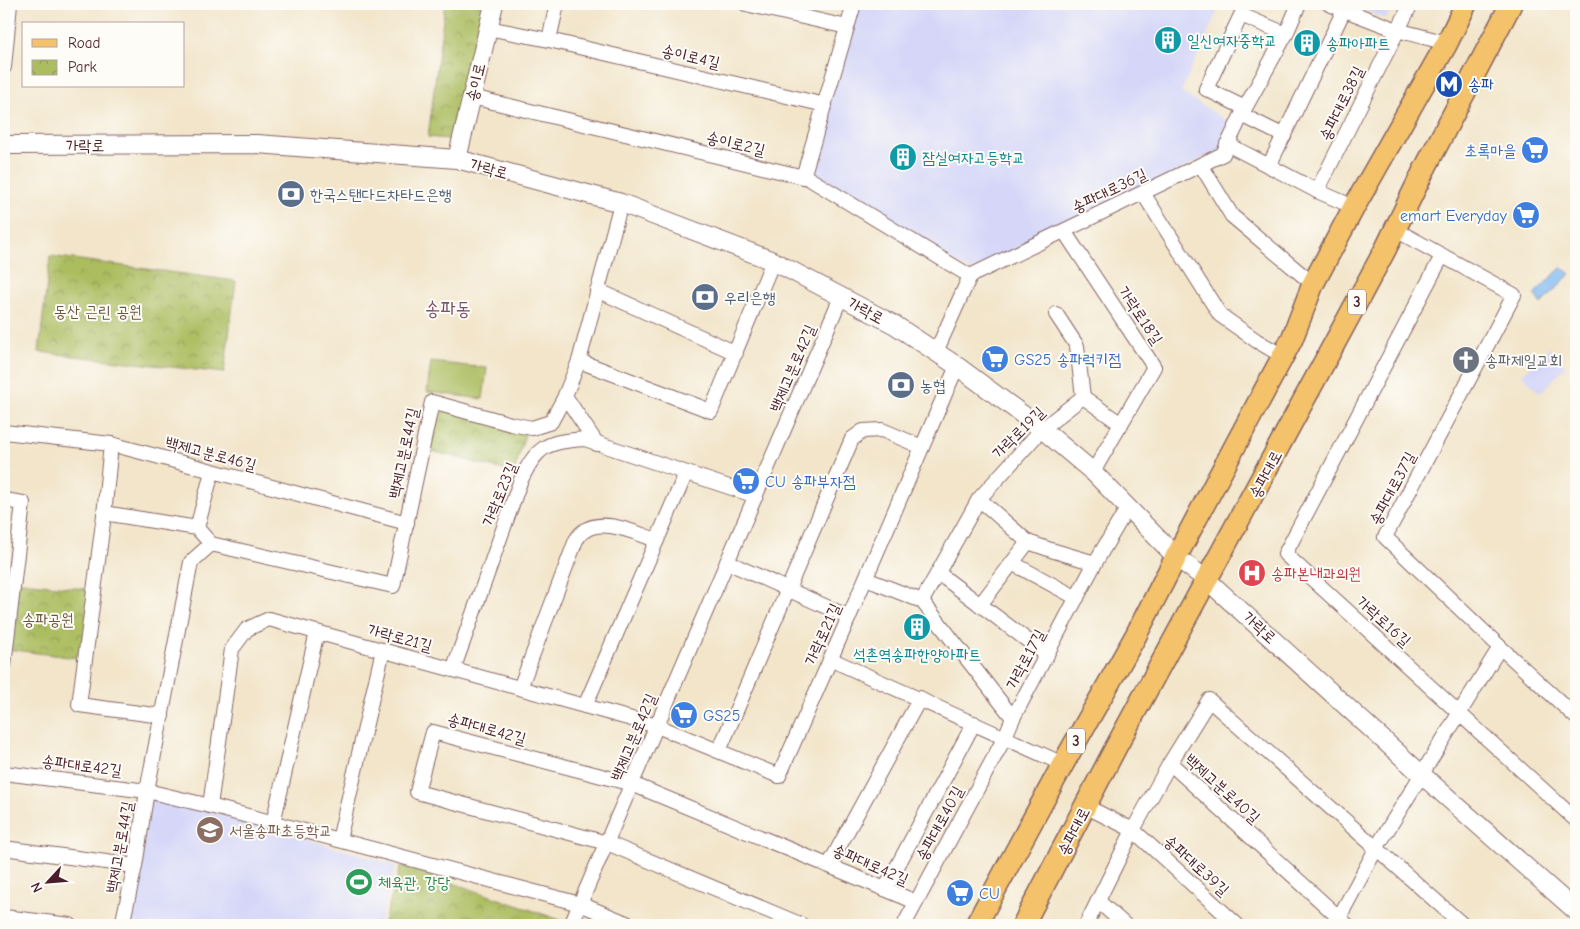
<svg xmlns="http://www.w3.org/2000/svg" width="1580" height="929" font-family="'Comic Neue','Poor Story',sans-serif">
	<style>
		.built { fill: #d6d7f8 }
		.grass { fill: #acbd60; stroke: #7b6e46 }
		.park { fill: url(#park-crowns); stroke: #7b6e46 }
		.water { fill: #82baf2; stroke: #666c8e }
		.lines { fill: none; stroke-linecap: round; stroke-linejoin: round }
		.minor-casing { stroke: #856463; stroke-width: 16 }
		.tertiary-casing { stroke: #856463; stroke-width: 20 }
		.primary-casing { stroke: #856463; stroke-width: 24 }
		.minor { stroke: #fff; stroke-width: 14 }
		.tertiary { stroke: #fff; stroke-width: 18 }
		.primary { stroke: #f4c26a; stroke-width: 21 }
		.labels { text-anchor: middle; stroke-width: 4; stroke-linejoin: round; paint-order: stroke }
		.shield { fill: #fdfcf7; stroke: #806168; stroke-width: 1 }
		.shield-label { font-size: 15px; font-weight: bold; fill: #4a1f2b }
		.culture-label { font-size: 16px; fill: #0d838f; stroke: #fdfcf7; text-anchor: start }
		.street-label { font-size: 16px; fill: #4a1f2b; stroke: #fdfcf7 }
		.transit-label { font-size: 16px; fill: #164399; stroke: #fdfcf7; text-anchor: start }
		.shop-label { font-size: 16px; fill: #366cbe; stroke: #fdfcf7; text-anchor: start }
		.service-label { font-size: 16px; fill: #4e5e75; stroke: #fdfcf7; text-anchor: start }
		.park-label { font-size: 16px; fill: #6c563e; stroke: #fdfcf7 }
		.worship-label { font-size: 16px; fill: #5b616d; stroke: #fdfcf7; text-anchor: start }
		.health-label { font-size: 16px; fill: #be3a42; stroke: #fdfcf7; text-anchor: start }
		.education-label { font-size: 16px; fill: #785e54; stroke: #fdfcf7; text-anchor: start }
		.leisure-label { font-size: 16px; fill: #27864d; stroke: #fdfcf7; text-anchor: start }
		.quarter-label { font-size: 19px; fill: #7b5269; stroke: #fdfcf7 }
	</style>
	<defs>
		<pattern id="park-crowns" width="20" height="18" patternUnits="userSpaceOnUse" patternTransform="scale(1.25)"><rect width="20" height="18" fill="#acbd60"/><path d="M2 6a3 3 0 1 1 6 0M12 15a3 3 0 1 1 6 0" fill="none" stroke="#8e994f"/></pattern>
	</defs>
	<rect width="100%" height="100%" fill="#fdfcf7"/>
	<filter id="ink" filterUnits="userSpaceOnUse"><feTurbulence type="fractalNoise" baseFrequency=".02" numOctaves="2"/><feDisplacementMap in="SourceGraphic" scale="10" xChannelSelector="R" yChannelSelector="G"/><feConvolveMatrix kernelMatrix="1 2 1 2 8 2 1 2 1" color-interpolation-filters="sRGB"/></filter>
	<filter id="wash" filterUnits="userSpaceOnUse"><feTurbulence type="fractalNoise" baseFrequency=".0096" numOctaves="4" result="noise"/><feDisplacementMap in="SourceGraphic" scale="20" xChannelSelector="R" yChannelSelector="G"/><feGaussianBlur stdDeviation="1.12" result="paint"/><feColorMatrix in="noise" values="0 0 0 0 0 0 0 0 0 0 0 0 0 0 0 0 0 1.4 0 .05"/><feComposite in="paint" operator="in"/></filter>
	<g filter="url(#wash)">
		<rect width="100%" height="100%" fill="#f2e5ca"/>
		<g class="built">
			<polygon points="857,4 1221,4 1181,92 1234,125 1223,149 970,271 809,174"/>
			<polygon points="1348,4 1395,4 1386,19"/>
			<polygon points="1549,348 1566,366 1540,393 1522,375"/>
			<polygon points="152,795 396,865 379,925 128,925"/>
		</g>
		<polygon class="grass" points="431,362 487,368 483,399 427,392"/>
		<g class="park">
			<polygon points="445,4 489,4 457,140 428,137"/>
			<polygon points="50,256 236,281 224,373 39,352"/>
			<polygon points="436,408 526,431 514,473 428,450"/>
			<polygon points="13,581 94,590 85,659 6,649"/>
			<polygon points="401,865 563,921 562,925 383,925"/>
		</g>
		<polygon class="water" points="1562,267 1570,274 1541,304 1534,294"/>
	</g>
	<g filter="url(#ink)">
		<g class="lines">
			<g class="minor-casing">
				<g id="minor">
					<polyline points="746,4 847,27"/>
					<polyline points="1329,4 1397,30 1447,43"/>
					<polyline points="488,28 549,40 825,105"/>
					<polyline points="549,40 557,4"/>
					<polyline points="4,67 10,4"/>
					<polyline points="472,97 808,178 970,276"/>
					<polyline points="1245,108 1206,89 1241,15 1286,34"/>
					<polyline points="1242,115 1284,136"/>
					<polyline points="1227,144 1317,191 1354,207"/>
					<polyline points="1201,165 1232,216 1313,284"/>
					<polyline points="1269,166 1344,10"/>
					<polyline points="803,177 854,4"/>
					<polyline points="1317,191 1411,4"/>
					<polyline points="1143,193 1220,315 1257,341 1283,356"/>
					<polyline points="1394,229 1514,295 1385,537 1500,647 1576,717"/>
					<polyline points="1064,231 1154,367 1093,472"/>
					<polyline points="1442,256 1285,554 1576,820"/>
					<polyline points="970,276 1223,154 1245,108 1286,34 1299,4"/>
					<polyline points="597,290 736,353"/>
					<polyline points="936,352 970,276"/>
					<polyline points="579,361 711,411 773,261"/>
					<polyline points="565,396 597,444"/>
					<polyline points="1083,397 1121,424"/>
					<polyline points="4,432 111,444 407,523"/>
					<polyline points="111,444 104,515 79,705 162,716"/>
					<polyline points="979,499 1028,542 1051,550 1095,563"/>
					<polyline points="4,500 23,503 4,665"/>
					<polyline points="104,513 197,528 211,544 393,586 432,402 511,424 532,428 551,422 564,398 579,361 621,203"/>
					<polyline points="197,528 212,472"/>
					<polyline points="727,562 849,617"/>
					<polyline points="1012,563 1077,598"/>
					<polyline points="938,573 1047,655"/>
					<polyline points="866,579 922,601 1013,718"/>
					<polyline points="922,601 979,499 1042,429 1083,397 1077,346 1056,314"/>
					<polyline points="980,605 1028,542"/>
					<polyline points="830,659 1063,764"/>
					<path d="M453,670L520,482C537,446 545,442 585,439L756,496"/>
					<path d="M520,688L576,540C578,537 581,533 584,531C603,517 637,534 657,540"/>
					<polyline points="585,706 686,473"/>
					<polyline points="719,751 852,439 863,431 882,430 922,447"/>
					<polyline points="1170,763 1347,925"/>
					<polyline points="4,773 147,791 210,806 580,904 631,925"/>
					<polyline points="210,806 232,649 247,629 269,619 657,726 779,776 849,617 957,366"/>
					<polyline points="1085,806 1133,830 1237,925"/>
					<polyline points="273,823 317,632"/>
					<polyline points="339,840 383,650"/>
					<polyline points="4,848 135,866"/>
					<polyline points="829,865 920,698"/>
					<polyline points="885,889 974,723"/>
					<polyline points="1098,901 1125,925"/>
					<polyline points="4,917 70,925"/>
					<polyline points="122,925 135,866 147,791 191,562 211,544"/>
					<polyline points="571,925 841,297"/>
					<polyline points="802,925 607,843 417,792 433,732 632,784 916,902"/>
					<polyline points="904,925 1005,737 1013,718 1095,563 1128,507"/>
					<polyline points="1086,925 1133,830 1170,763 1209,700 1463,925"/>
					<polyline points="1335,925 1377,847 1500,647"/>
				</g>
			</g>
			<g class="tertiary-casing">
				<g id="tertiary">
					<polyline points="4,145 257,144 457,159 621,203 773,261 895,325 957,366 1042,429 1093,472 1176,557 1207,580 1422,775 1576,911"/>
					<polyline points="457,159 494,4"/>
				</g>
			</g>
			<g class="primary-casing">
				<g id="primary">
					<polyline points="976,925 1063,764 1135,637 1176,557 1292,339 1313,284 1354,207 1447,43 1466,4"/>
					<polyline points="1023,925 1116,747 1385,250 1423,172 1511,4"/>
				</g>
			</g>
			<use href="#minor" class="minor"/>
			<use href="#tertiary" class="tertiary"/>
			<use href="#primary" class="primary"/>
		</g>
	</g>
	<defs>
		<g id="building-disc" transform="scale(1.4375)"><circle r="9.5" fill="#0f9aa8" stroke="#fdfcf7"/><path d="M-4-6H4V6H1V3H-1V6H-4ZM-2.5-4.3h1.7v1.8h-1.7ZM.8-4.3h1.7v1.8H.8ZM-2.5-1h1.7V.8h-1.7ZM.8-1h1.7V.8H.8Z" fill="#fff"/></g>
		<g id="metro-disc" transform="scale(1.4375)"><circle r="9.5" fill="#1a4fb4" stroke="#fdfcf7"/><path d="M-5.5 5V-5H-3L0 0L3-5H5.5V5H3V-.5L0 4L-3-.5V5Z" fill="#fff"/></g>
		<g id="supermarket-disc" transform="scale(1.4375)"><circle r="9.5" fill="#3f7fe0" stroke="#fdfcf7"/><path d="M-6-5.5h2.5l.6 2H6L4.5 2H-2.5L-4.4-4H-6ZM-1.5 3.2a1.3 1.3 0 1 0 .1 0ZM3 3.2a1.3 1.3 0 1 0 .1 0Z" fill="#fff"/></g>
		<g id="bank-disc" transform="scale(1.4375)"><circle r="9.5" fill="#5c6f8a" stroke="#fdfcf7"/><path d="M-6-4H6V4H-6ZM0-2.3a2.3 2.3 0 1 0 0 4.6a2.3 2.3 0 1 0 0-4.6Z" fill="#fff"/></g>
		<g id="church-disc" transform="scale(1.4375)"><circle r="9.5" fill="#6b7280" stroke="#fdfcf7"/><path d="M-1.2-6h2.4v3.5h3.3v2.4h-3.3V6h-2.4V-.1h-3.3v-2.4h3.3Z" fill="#fff"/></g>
		<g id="hospital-disc" transform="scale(1.4375)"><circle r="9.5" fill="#e0444e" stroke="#fdfcf7"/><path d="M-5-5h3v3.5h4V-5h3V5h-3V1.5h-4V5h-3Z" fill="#fff"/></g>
		<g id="school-disc" transform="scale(1.4375)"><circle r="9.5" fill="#8d6e63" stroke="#fdfcf7"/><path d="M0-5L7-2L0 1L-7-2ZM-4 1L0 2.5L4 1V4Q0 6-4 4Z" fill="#fff"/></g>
		<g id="stadium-disc" transform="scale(1.4375)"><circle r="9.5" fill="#2e9e5b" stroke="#fdfcf7"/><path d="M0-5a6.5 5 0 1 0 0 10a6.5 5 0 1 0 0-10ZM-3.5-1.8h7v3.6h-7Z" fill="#fff"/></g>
	</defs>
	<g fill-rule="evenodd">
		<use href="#building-disc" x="1168" y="40"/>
		<use href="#building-disc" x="1307" y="43"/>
		<use href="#metro-disc" x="1449" y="84"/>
		<use href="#supermarket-disc" x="1535" y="150"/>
		<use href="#building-disc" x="903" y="157"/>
		<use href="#bank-disc" x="291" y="194"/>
		<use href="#supermarket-disc" x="1526" y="215"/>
		<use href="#bank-disc" x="705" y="297"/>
		<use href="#supermarket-disc" x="995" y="359"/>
		<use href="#church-disc" x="1466" y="360"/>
		<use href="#bank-disc" x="901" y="385"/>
		<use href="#supermarket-disc" x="746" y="481"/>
		<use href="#hospital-disc" x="1252" y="573"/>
		<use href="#building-disc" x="917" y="627"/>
		<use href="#supermarket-disc" x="684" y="715"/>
		<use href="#school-disc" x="210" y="830"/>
		<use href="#stadium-disc" x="359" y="882"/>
		<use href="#supermarket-disc" x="960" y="893"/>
	</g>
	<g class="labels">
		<g class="shield">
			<rect x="1348" y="289.5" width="18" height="25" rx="4"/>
			<rect x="1067" y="728.5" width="18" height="25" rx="4"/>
		</g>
		<g class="shield-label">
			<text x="1357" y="307">3</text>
			<text x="1076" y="746">3</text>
		</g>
		<g class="culture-label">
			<text x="1187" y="46">일신여자중학교</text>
			<text x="1326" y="49">송파아파트</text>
			<text x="922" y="163">잠실여자고등학교</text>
			<text x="917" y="660" text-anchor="middle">석촌역송파한양아파트</text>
		</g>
		<g class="street-label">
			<text transform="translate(691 56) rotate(13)" y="6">송이로4길</text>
			<text transform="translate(475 82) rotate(-77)" y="6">송이로</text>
			<text transform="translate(1341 103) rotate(-64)" y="6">송파대로38길</text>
			<text transform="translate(736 143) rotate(13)" y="6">송이로2길</text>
			<text x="85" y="151">가락로</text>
			<text transform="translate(489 168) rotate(15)" y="6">가락로</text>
			<text transform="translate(1109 190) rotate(-26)" y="6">송파대로36길</text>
			<text transform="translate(866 310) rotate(28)" y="6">가락로</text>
			<text transform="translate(1141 315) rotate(56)" y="6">가락로18길</text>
			<text transform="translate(792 368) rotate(-67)" y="6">백제고분로42길</text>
			<text transform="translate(1018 432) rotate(-45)" y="6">가락로19길</text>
			<text transform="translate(211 453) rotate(15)" y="6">백제고분로46길</text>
			<text transform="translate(403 453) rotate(-78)" y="6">백제고분로44길</text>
			<text transform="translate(1265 474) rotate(-62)" y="6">송파대로</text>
			<text transform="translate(1392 488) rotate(-62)" y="6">송파대로37길</text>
			<text transform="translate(499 494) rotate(-68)" y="6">가락로23길</text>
			<text transform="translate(1384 621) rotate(42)" y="6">가락로16길</text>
			<text transform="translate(1260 627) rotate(42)" y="6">가락로</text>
			<text transform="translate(822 634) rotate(-66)" y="6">가락로21길</text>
			<text transform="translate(400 637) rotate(15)" y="6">가락로21길</text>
			<text transform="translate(1025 659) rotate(-62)" y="6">가락로17길</text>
			<text transform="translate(487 728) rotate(15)" y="6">송파대로42길</text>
			<text transform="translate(633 737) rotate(-67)" y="6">백제고분로42길</text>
			<text transform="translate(82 765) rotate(7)" y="6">송파대로42길</text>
			<text transform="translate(1223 788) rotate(42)" y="6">백제고분로40길</text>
			<text transform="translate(939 823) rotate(-62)" y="6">송파대로40길</text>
			<text transform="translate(1073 831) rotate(-63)" y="6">송파대로</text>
			<text transform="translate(119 847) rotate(-80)" y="6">백제고분로44길</text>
			<text transform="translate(871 864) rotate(23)" y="6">송파대로42길</text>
			<text transform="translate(1197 865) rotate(42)" y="6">송파대로39길</text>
		</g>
		<g class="transit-label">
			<text x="1468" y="90">송파</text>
		</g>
		<g class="shop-label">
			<text x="1516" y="156" text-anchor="end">초록마을</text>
			<text x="1507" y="221" text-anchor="end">emart Everyday</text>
			<text x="1014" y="365">GS25 송파럭키점</text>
			<text x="765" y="487">CU 송파부자점</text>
			<text x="703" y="721">GS25</text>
			<text x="979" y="899">CU</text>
		</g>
		<g class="service-label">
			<text x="310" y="200">한국스탠다드차타드은행</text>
			<text x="724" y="303">우리은행</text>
			<text x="920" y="391">농협</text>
		</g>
		<g class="park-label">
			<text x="98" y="317">동산 근린 공원</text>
			<text x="48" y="625">송파공원</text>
		</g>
		<g class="worship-label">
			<text x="1485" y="366">송파제일교회</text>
		</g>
		<g class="health-label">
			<text x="1271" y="579">송파본내과의원</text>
		</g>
		<g class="education-label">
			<text x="229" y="836">서울송파초등학교</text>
		</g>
		<g class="leisure-label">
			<text x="378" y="888">체육관, 강당</text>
		</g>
		<g class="quarter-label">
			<text x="448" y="315">송파동</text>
		</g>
	</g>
	<rect width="1580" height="929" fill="none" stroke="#fdfcf7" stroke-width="20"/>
	<rect x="22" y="22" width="162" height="65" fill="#fdfcf7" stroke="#b5a4a5"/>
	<rect x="32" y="39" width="25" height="8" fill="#f4c26a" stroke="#b5a4a5"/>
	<text x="68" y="48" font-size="15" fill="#4a1f2b">Road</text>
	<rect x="32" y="60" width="25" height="15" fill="url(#park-crowns)" stroke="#b5a4a5"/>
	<text x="68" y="72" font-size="15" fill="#4a1f2b">Park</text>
	<g transform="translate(48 882) rotate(244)" stroke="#fdfcf7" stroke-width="4" paint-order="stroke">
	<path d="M0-4L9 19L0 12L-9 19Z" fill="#4a1f2b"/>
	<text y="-8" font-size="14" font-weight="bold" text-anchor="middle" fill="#4a1f2b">N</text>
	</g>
</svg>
